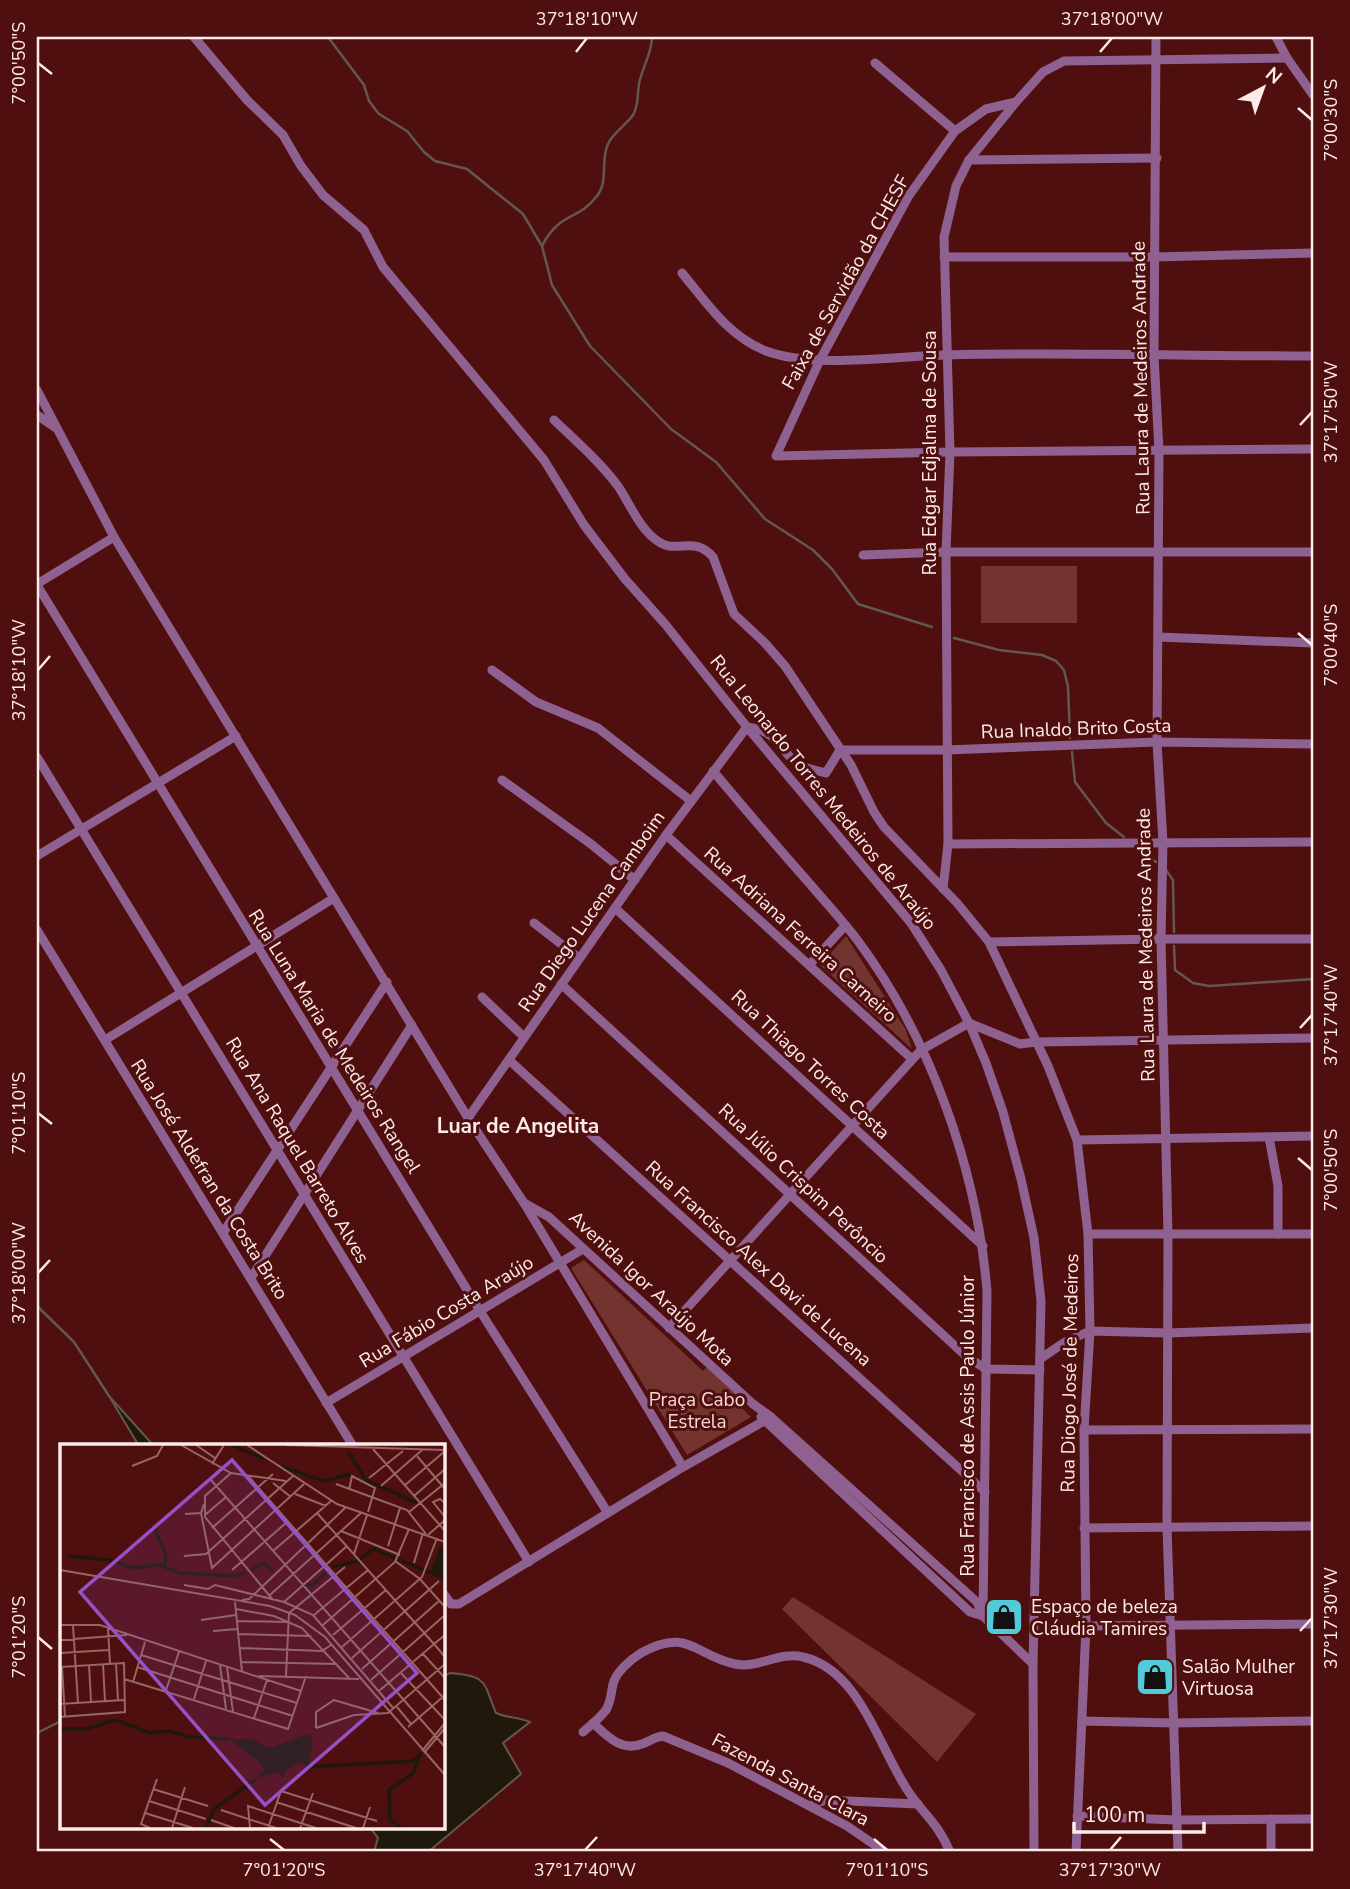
<svg xmlns="http://www.w3.org/2000/svg" width="1350" height="1889" font-family="'Nunito Sans',sans-serif">
	<style>
		.green { fill: #73332f }
		.water { fill: #20190b; stroke: #62584e; stroke-width: 2 }
		.lines { fill: none; stroke-linecap: round; stroke-linejoin: round }
		.stream { stroke: #62584e; stroke-width: 2.5 }
		.minor { stroke: #8f6190; stroke-width: 9 }
		.ticks { fill: none; stroke: #fcebe9; stroke-width: 2.5 }
		.labels { text-anchor: middle; stroke-width: 6; stroke-linejoin: round; paint-order: stroke }
		.street-label { font-size: 19px; fill: #fcebe9; stroke: #500f0f }
		.park-label { font-size: 19px; fill: #f5d7d4; stroke: #500f0f }
		.poi-label { font-size: 19px; fill: #fcebe9; stroke: #500f0f; text-anchor: start }
		.neighbourhood-label { font-size: 21px; font-weight: bold; fill: #fcebe9; stroke: #500f0f }
		.inset-river { fill: none; stroke: #20190b; stroke-width: 3.5 }
		.inset-road { fill: none; stroke: #956766; stroke-width: 2 }
		.view { fill: #9552c7; fill-opacity: 0.15; stroke: #9552c7; stroke-width: 3.5 }
		.inset-edge { fill: none; stroke: #fcebe9; stroke-width: 3.5 }
		.neatline { fill: none; stroke: #fcebe9; stroke-width: 2.5 }
		.ticks-label { font-size: 18px; text-anchor: middle; fill: #fcebe9 }
	</style>
	<rect width="100%" height="100%" fill="#500f0f"/>
	<g class="green">
		<rect x="981" y="566" width="96" height="57"/>
		<polygon points="846,936 906,1030 912,1049 820,965"/>
		<polygon points="584,1260 703,1371 707,1367 736,1393 731,1398 751,1417 687,1455 571,1268"/>
		<polygon points="793,1597 976,1714 937,1762 782,1609"/>
	</g>
	<g class="water">
		<polygon points="109,1396 154,1446 139,1446"/>
		<path d="M450,1673C489,1676 483,1683 496,1713C507,1718 518,1717 530,1722L503,1743L521,1774L428,1852H374L378,1838L372,1830L362,1828H443V1677Z"/>
	</g>
	<g class="lines">
		<g class="stream">
			<polyline points="328,37 364,85 369,101 379,114 407,131 424,152 435,161 467,169 523,214 542,246 552,285 590,346 671,429 716,462 765,519 813,550 832,569 858,604 932,627"/>
			<path d="M542,246C560,211 578,221 597,196C609,181 600,161 608,144C613,133 626,125 633,115C639,105 637,95 639,84C642,67 652,54 652,37"/>
			<polyline points="954,638 999,650 1042,655 1056,661 1064,670 1068,687 1070,738"/>
			<polyline points="1072,752 1075,782 1106,823 1124,837"/>
			<polyline points="1139,849 1156,862"/>
			<polyline points="1166,870 1173,880 1174,932"/>
			<polyline points="1174,946 1175,970 1193,983 1209,986 1313,979"/>
			<polyline points="37,1306 74,1342 109,1396"/>
			<polyline points="37,1733 61,1721"/>
		</g>
		<g class="minor">
			<polyline points="194,37 247,100 283,135 301,166 323,195 364,230 383,267 544,460 584,525 625,579 665,624 747,727 911,923 941,970 969,1023 986,1063 1003,1112 1021,1179 1034,1238 1041,1301 1033,1664 1034,1852"/>
			<polyline points="1156,37 1154,356 1159,451 1157,742 1163,842 1161,939 1168,1235 1167,1527 1178,1852"/>
			<polyline points="1276,37 1287,58 1313,95"/>
			<polyline points="875,63 955,131 986,109 1016,102"/>
			<polyline points="955,131 908,197 820,360 776,456 950,452 1313,449"/>
			<polyline points="969,160 1157,158"/>
			<polyline points="944,257 1155,257 1313,253"/>
			<path d="M682,273C707,303 728,336 766,351C814,369 894,356 946,355C1068,352 1191,356 1313,356"/>
			<polyline points="37,390 114,537 468,1118 524,1203 683,1467"/>
			<polyline points="37,415 56,428"/>
			<path d="M554,420C576,441 600,462 618,486C630,504 640,530 659,542C677,554 695,535 713,557L734,614L765,643L785,666L851,765L874,812L884,827L957,903L989,942L1048,1066L1077,1140L1088,1234L1090,1331L1084,1430L1086,1626L1076,1852"/>
			<polyline points="863,555 946,552 1313,552"/>
			<polyline points="37,584 114,537"/>
			<polyline points="37,585 480,1311 608,1513"/>
			<polyline points="1158,637 1313,643"/>
			<polyline points="492,670 536,702 598,728 691,801"/>
			<polyline points="37,757 529,1562"/>
			<path d="M713,771C745,809 777,847 810,884C826,903 843,921 858,941C931,1039 977,1170 987,1291L983,1616"/>
			<polyline points="502,780 591,844 635,880"/>
			<polyline points="666,835 912,1059"/>
			<polyline points="948,844 1313,842"/>
			<polyline points="37,856 236,736"/>
			<polyline points="943,889 948,844 946,552 950,452 944,237 956,186 969,160 1016,102 1043,72 1064,61 1287,58"/>
			<polyline points="615,908 983,1246"/>
			<polyline points="534,923 579,958"/>
			<polyline points="37,930 353,1446"/>
			<polyline points="989,942 1161,939 1313,939"/>
			<polyline points="810,964 845,926"/>
			<polyline points="561,984 966,1356 986,1369 1040,1370"/>
			<polyline points="482,997 524,1037"/>
			<polyline points="105,1040 334,898"/>
			<polyline points="509,1060 985,1492"/>
			<path d="M468,1118L666,835L747,727C780,730 779,755 804,767C811,770 819,771 826,773L840,750H946L1157,742L1313,744"/>
			<polyline points="1269,1137 1278,1186 1278,1234"/>
			<polyline points="1077,1140 1313,1136"/>
			<polyline points="524,1203 549,1217 753,1404 771,1417 977,1602 983,1616 1033,1664"/>
			<polyline points="223,1233 387,982"/>
			<polyline points="1088,1234 1313,1234"/>
			<polyline points="251,1278 412,1025"/>
			<polyline points="669,1328 921,1050 969,1023 1020,1044 1036,1042 1313,1038"/>
			<polyline points="1040,1359 1065,1342 1090,1331 1167,1333 1313,1328"/>
			<polyline points="326,1403 583,1249"/>
			<polyline points="761,1417 970,1612 983,1616"/>
			<polyline points="1084,1430 1313,1429"/>
			<polyline points="1084,1528 1313,1526"/>
			<polyline points="443,1593 451,1604 459,1604 683,1467 771,1417"/>
			<polyline points="1086,1626 1313,1624"/>
			<polyline points="1082,1721 1173,1723 1313,1721"/>
			<path d="M593,1723C607,1736 621,1752 642,1744C650,1741 655,1737 663,1736L728,1763L847,1826L885,1852"/>
			<path d="M583,1732C591,1725 600,1718 606,1710C611,1702 611,1693 613,1684C616,1672 630,1660 641,1653C688,1627 694,1655 735,1664C757,1669 780,1651 803,1657C860,1670 879,1748 908,1791C924,1815 938,1823 950,1852"/>
			<polyline points="809,1806 825,1800 918,1804"/>
			<polyline points="1077,1816 1176,1820 1313,1819"/>
			<polyline points="1271,1819 1271,1852"/>
		</g>
	</g>
	<path class="ticks" d="M576,52L587,38M1100,52L1112,38M38,63L52,74M1298,108L1312,120M1300,425L1312,412M1298,633L1312,645M38,670L50,656M1300,1028L1312,1015M38,1113L52,1124M1298,1158L1312,1170M38,1273L50,1260M1300,1631L1312,1618M38,1637L52,1649M270,1839L284,1850M874,1839L887,1850M585,1850L597,1837M1110,1850L1121,1837"/>
	<defs>
		<g id="shop-square" transform="scale(2.0125)"><rect x="-9" y="-9" width="18" height="18" rx="4" fill="#52cbd9" stroke="#500f0f"/><path d="M-5-2.5h2.3a2.7 3.5 0 0 1 5.4 0H5L5.5 6h-11ZM-1.5-2.5h3a1.5 2.3 0 0 0-3 0Z" fill="#111"/></g>
	</defs>
	<g fill-rule="evenodd">
		<use href="#shop-square" x="1004" y="1617"/>
		<use href="#shop-square" x="1155" y="1677"/>
	</g>
	<g class="labels">
		<g class="street-label">
			<text transform="translate(845 282) rotate(-61)" y="7">Faixa de Servidão da CHESF</text>
			<text transform="translate(1140 378) rotate(-91)" y="7">Rua Laura de Medeiros Andrade</text>
			<text transform="translate(929 453) rotate(-90)" y="7">Rua Edgar Edjalma de Sousa</text>
			<text transform="translate(1076 728) rotate(-2)" y="7">Rua Inaldo Brito Costa</text>
			<text transform="translate(824 792) rotate(51)" y="7">Rua Leonardo Torres Medeiros de Araújo</text>
			<text transform="translate(591 911) rotate(-55)" y="7">Rua Diego Lucena Camboim</text>
			<text transform="translate(801 934) rotate(42)" y="7">Rua Adriana Ferreira Carneiro</text>
			<text transform="translate(1145 945) rotate(-91)" y="7">Rua Laura de Medeiros Andrade</text>
			<text transform="translate(335 1041) rotate(58)" y="7">Rua Luna Maria de Medeiros Rangel</text>
			<text transform="translate(811 1064) rotate(43)" y="7">Rua Thiago Torres Costa</text>
			<text transform="translate(298 1150) rotate(59)" y="7">Rua Ana Raquel Barreto Alves</text>
			<text transform="translate(210 1179) rotate(58)" y="7">Rua José Aldefran da Costa Brito</text>
			<text transform="translate(804 1183) rotate(43)" y="7">Rua Júlio Crispim Perôncio</text>
			<text transform="translate(759 1263) rotate(42)" y="7">Rua Francisco Alex Davi de Lucena</text>
			<text transform="translate(652 1288) rotate(43)" y="7">Avenida Igor Araújo Mota</text>
			<text transform="translate(446 1311) rotate(-31)" y="7">Rua Fábio Costa Araújo</text>
			<text transform="translate(1069 1373) rotate(-89)" y="7">Rua Diogo José de Medeiros</text>
			<text transform="translate(967 1426) rotate(-90)" y="7">Rua Francisco de Assis Paulo Júnior</text>
			<text transform="translate(791 1779) rotate(28)" y="7">Fazenda Santa Clara</text>
		</g>
		<g class="park-label">
			<text x="697" y="1406">Praça Cabo<tspan x="697" dy="22">Estrela</tspan></text>
		</g>
		<g class="poi-label">
			<text x="1031" y="1613">Espaço de beleza<tspan x="1031" dy="22">Cláudia Tamires</tspan></text>
			<text x="1182" y="1673">Salão Mulher<tspan x="1182" dy="22">Virtuosa</tspan></text>
		</g>
		<g class="neighbourhood-label">
			<text x="518" y="1133">Luar de Angelita</text>
		</g>
	</g>
	<g transform="translate(60 1444)">
		<rect width="385" height="385" fill="#500f0f"/>
		<path d="M380,102L385,104V137L370,129ZM248,290L253,297L248,324L241,318L226,326L223,335L218,328L195,334L204,326L202,320L169,295H192L209,304Z" fill="#20190b"/>
		<path class="inset-river" d="M172,1L204,15M288,8L306,36L357,59M221,22L263,37L291,30M94,83L106,110L105,121M7,112L49,116L74,124L100,121L120,129L176,132L186,128M272,123L298,117L313,105L371,129M191,126L204,119L213,127M246,141H253L268,126M0,285H26L55,276L90,289L110,287L128,293L169,295M248,323L353,317L363,307M146,384L154,365L196,335M341,384L330,376L329,346L353,329L360,312"/>
		<path class="inset-road" d="M121,1L171,29L226,37M136,1L155,14M187,1L277,60L385,98M226,1L385,6M313,5L385,87M357,12L385,45M152,20L164,1M72,22L97,12L103,1M171,29L145,52V73L213,156M189,33L385,256M309,34L343,7M151,36L385,303M213,39L231,53M276,40L347,66L366,90M321,42L362,6M344,42L385,7M289,46L292,32L315,44L308,68M235,50L266,62M354,52L385,25M385,59L380,55L373,58L385,73M349,68L385,39M141,69L152,124L244,40M257,69L374,200L319,247M125,70L141,69L144,60M145,71L166,53M152,84L213,30M281,87L340,111M368,91L385,76M328,102L340,64M213,107L271,57M294,110L307,71M124,112L146,110L233,32M335,117L360,135L385,163M354,119L363,89M0,126L210,162L235,171L265,193L385,331M172,126L227,78M124,141L148,145L155,141L224,158L253,171L334,265M210,151L301,69M182,156L189,155L285,64M175,158L182,228M224,158L287,102M176,165L214,172L242,184L289,234M254,171L308,126M141,176L176,171M177,177L227,178M0,181H40L241,247M13,181L18,259M263,181L335,118L349,85M48,184L50,220M153,187L178,185M178,190L251,192M273,191L326,146M385,191L374,200L385,213M0,196L67,191M282,203L362,133L377,94M180,204L262,207L271,201M0,209L49,206M363,210L385,234M81,211L237,259M292,214L379,137M181,218L277,220M43,220L45,257M56,220L58,256M29,221L31,257M160,221L166,265M0,223L64,219L65,268L0,273M2,223L5,273M77,223L233,272M167,223L173,268M302,225L379,157M341,229L385,276M199,232L299,235M226,232L229,169L285,123M64,235L228,285L246,232M311,236L385,171M73,238L85,198M106,246L119,208M134,255L146,217M0,260L64,256M337,263L351,280M194,274L207,236M348,283L385,251M256,284L294,271L328,269L385,220M256,284V268L274,256L318,269M362,307L385,279M364,309L385,284M93,345L148,362M89,357L146,375M216,358L296,384M161,366L216,384M85,369L133,384M151,376L174,384M90,384L81,380L97,335M112,384L125,343M190,384L188,362L256,384M208,384L221,347L317,377M240,384L253,349M303,384L310,363"/>
		<path class="view" d="M172,16L357,229L205,361L20,148Z"/>
		<rect width="385" height="385" class="inset-edge"/>
	</g>
	<rect width="1350" height="1889" fill="none" stroke="#500f0f" stroke-width="77"/>
	<g transform="translate(1263 88) rotate(41)" stroke="#500f0f" stroke-width="5" paint-order="stroke">
	<path d="M0-5L12 26L0 18L-12 26Z" fill="#fcebe9"/>
	<text y="-10" font-size="19" font-weight="bold" text-anchor="middle" fill="#fcebe9">N</text>
	</g>
	<path d="M1074 1822v10h130v-10" fill="none" stroke="#fcebe9" stroke-width="3.5"/>
	<text x="1084" y="1822" font-size="21" fill="#fcebe9" stroke="#500f0f" stroke-width="5" paint-order="stroke">100 m</text>
	<rect x="38" y="38" width="1274" height="1812" class="neatline"/>
	<g class="ticks-label">
		<text x="587" y="25">37°18'10"W</text>
		<text x="1112" y="25">37°18'00"W</text>
		<text transform="translate(19 63) rotate(-90)" y="6">7°00'50"S</text>
		<text transform="translate(1331 120) rotate(-90)" y="6">7°00'30"S</text>
		<text transform="translate(1331 412) rotate(-90)" y="6">37°17'50"W</text>
		<text transform="translate(1331 645) rotate(-90)" y="6">7°00'40"S</text>
		<text transform="translate(19 670) rotate(-90)" y="6">37°18'10"W</text>
		<text transform="translate(1331 1015) rotate(-90)" y="6">37°17'40"W</text>
		<text transform="translate(19 1113) rotate(-90)" y="6">7°01'10"S</text>
		<text transform="translate(1331 1170) rotate(-90)" y="6">7°00'50"S</text>
		<text transform="translate(19 1273) rotate(-90)" y="6">37°18'00"W</text>
		<text transform="translate(1331 1618) rotate(-90)" y="6">37°17'30"W</text>
		<text transform="translate(19 1637) rotate(-90)" y="6">7°01'20"S</text>
		<text x="284" y="1876">7°01'20"S</text>
		<text x="585" y="1876">37°17'40"W</text>
		<text x="887" y="1876">7°01'10"S</text>
		<text x="1110" y="1876">37°17'30"W</text>
	</g>
</svg>
